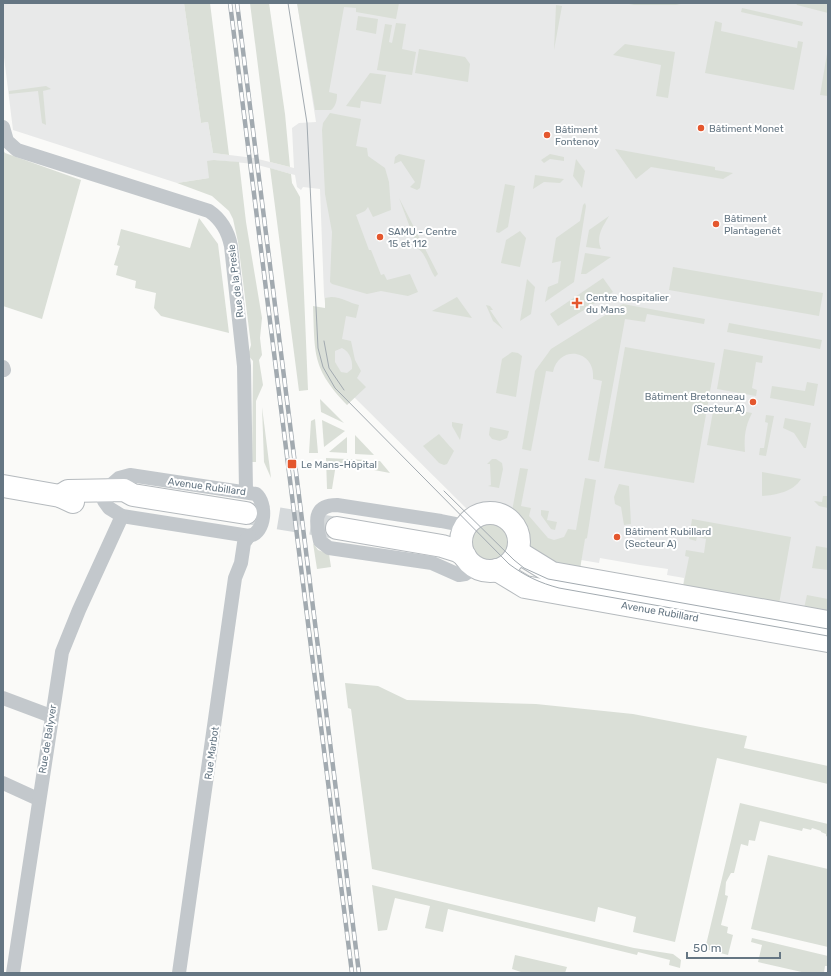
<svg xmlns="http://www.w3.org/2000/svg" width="831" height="976" font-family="Rubik,sans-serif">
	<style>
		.built { fill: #e8e9e9 }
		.green { fill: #dadfd7; fill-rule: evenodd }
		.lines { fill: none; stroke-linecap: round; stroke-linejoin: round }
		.primary-tunnel { stroke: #d5d9db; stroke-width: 22; stroke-dasharray: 22 11; stroke-linecap: butt }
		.primary-casing { stroke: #b5babe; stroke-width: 24 }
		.minor { stroke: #c3c8cc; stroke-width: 14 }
		.primary { stroke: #fff; stroke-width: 22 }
		.tram { stroke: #a2aab0; stroke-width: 1 }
		.rail-casing { stroke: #a2aab0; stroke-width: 4.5 }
		.rail { stroke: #fff; stroke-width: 3; stroke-dasharray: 9; stroke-linecap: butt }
		.poi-dot { fill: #e4572e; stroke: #fff; stroke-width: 1.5 }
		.labels { text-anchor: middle; stroke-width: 4; stroke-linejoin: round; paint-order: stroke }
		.poi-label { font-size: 10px; fill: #657683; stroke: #fff; text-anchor: start }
		.street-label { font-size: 10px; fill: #657683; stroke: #fff }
	</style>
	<rect width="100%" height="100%" fill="#fafaf8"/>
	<polygon class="built" points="3,3 184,3 201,123 208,122 213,153 254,158 294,168 292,128 299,123 316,122 297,3 828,3 828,612 683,587 684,578 667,575 668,569 640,565 600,558 599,563 581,560 580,569 528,544 525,527 518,517 509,510 497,505 486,505 469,511 355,398 340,381 333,370 324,295 320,189 303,187 301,190 297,187 295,175 254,164 214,160 209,178 177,183 13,130 3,49"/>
	<g class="green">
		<polygon points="184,3 210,3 229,155 213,153 208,122 201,123"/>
		<polygon points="250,3 269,3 285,114 290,167 270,162"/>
		<path d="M297,3H399L396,19L356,12V8L344,7L329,92L337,94C337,100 336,106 331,110H315Z"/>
		<polygon points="639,3 685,3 676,5 629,5"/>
		<polygon points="796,3 828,3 828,13 797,5"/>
		<polygon points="556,5 562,6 554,50"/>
		<polygon points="742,8 803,22 802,26 741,12"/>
		<polygon points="358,16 378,19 376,34 356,30"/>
		<polygon points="715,21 722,23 721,31 797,48 798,41 803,42 794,90 705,73"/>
		<polygon points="396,23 406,24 402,49 416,52 412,75 377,70 385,24 392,25 389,42 392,43"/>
		<polygon points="625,44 675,52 668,98 656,96 661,65 613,55"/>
		<polygon points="828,48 828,96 820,95"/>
		<polygon points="419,49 465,57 470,64 468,82 415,73"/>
		<polygon points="370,73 386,75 381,104 361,101 360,108 346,106"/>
		<polygon points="46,86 51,89 43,91 46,125 42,123 38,91 9,94 9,91"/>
		<polygon points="330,113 361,119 356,146 367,148 368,156 385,168 389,182 391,210 373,217 368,207 365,211 356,215 369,250 371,250 381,275 384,274 387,280 410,274 418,292 408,296 381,291 367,294 332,284 330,282 332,232 325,194 322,130 323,123"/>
		<polygon points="615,149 715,167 715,170 733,173 723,179 651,167 636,179"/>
		<polygon points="3,150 5,153 81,180 42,319 3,306"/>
		<polygon points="399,154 425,160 420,188 417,190 410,187 415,182 401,161 394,164 395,157"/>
		<polygon points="550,154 564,157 564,161 550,159 544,163 541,160"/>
		<polygon points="576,159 585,171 582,188 573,176"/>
		<polygon points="214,160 239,162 246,222 262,318 260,338 262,355 259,360 263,385 256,401 256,462 252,462 253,361 248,355 251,345 238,242 233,219 229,211 212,196 177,183 209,178 207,161"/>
		<polygon points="270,168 291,174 292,183 300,197 308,390 299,391"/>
		<polygon points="535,175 564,179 560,183 544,182 533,189"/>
		<polygon points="505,184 515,186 508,227 499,233 496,232"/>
		<path d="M399,198L438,274L435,277C429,269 426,253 418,249Z"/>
		<polygon points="585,203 586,206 574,282 545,302 548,287 558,283 561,261 552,263 556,238 580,221 583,205"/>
		<path d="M609,216C602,228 596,236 601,249L586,247L589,230Z"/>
		<polygon points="199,218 218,244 229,333 161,316 154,308 156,293 135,288 136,281 116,275 118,266 114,265 120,246 117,245 121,229 190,248"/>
		<polygon points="520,231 526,238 520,267 501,263 506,240"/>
		<polygon points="585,253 611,257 586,274 581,274"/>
		<polygon points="673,267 823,293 819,316 669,290"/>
		<polygon points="603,278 613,292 558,326 550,314"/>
		<polygon points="527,279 535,287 531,314 520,321"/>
		<path d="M331,297C342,297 349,303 359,305L356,318L346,316L342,339L351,341L355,360L361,371L357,378L366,387L347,405C312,368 315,355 313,306L325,308V298ZM342,348C350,352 353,361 352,369L347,373L341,372L335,362V351Z"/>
		<polygon points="457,297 472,318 432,311"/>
		<path d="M623,304L705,319L704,324L647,314L645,322L625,319L599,462L588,460L602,381L593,379C596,350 559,344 553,372L546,371L531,451L522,449L535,371L551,349Z"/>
		<polygon points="486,305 490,306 493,310 490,310 503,329 493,321"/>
		<polygon points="729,323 822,340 820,349 727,332"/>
		<polygon points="625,347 715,363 694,483 604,468"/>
		<polygon points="724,349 763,356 762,363 756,362 752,388 757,390 756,396 717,389"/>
		<polygon points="512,352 518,353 522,356 516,397 496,393 502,359"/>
		<polygon points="807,382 818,384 814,406 770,398 772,386 805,391"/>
		<polygon points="320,399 344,423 321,412"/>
		<path d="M714,406L752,413C745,427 744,436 745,452L707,445Z"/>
		<polygon points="262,407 271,478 264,462"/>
		<polygon points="766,415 774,416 766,456 759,455 760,448 764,448 768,423 765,422"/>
		<polygon points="785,418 811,423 806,448 804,448 794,433 783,428"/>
		<polygon points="315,419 318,453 309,453 311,421"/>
		<polygon points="322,420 345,431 324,447"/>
		<polygon points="452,422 463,424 460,440 452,426"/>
		<polygon points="490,427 509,431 507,438 500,441 492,439 489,435"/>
		<polygon points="439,434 454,451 447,464 444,465 439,463 423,446"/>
		<polygon points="355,435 374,455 355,454"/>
		<polygon points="347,437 347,453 329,452"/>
		<polygon points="326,458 367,460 368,469 336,464 332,489 327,489"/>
		<polygon points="492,459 496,459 502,463 503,469 499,488 488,486 491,485 490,464 487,464"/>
		<polygon points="373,461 380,461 390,473 374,470"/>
		<polygon points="520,468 528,469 521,506 531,508 529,516 548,538 554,540 564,537 568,529 576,530 585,478 596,480 587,538 585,539 580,569 556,564 528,544 525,527 512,511"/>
		<path d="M762,472L801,479C793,492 776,495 762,496Z"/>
		<polygon points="619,484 629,486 631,524 624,525 621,507 615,504 614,497"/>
		<polygon points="823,496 828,496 828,508 819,506 814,501 822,502"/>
		<polygon points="541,510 549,511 547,520 557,522 555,530 551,529 541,515"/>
		<polygon points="692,519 791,537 779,604 683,587 689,557 685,556 686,550 704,553 706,539 697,537 696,541 689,539"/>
		<circle cx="490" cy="542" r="20"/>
		<polygon points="313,543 318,550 329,554 331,567 317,569"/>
		<polygon points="816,546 828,548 828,570 812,568"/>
		<polygon points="807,595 828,599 828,612 804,608"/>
		<polygon points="345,683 378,686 407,700 536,704 633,714 747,736 744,748 828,766 828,784 717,758 675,942 633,932 636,917 598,907 595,922 372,869 351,709 348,708"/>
		<polygon points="740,803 828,824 828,837 826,836 826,834 821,832 821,831 812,828 811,830 803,828 802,831 760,821 755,841 749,840 748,846 741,844 734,873 731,873 726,882 725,895 728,896 721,925 728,927 727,933 733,935 728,955 705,949"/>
		<polygon points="768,855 828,869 828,947 751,929"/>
		<polygon points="372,885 634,948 673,954 681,960 680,968 669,965 670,960 638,952 637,955 448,909 443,932 425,928 430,906 395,898 387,930 378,931"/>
		<polygon points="752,938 828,956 828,966 825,966 824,973 806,973 758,962 762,945 751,942"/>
		<polygon points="515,955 567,967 565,973 524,973 512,969"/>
	</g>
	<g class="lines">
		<polyline class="primary-tunnel" points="246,513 337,528"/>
		<g class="primary-casing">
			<g id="primary">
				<polyline points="3,486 60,496 73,502"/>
				<polyline points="60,496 68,491 124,490 133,495 246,513"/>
				<circle cx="490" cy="542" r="29"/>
				<polyline points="337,528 442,546 458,551 465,556"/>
				<polyline points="518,552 552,573 828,622"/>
				<polyline points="497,570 525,587 828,641"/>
			</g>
		</g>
		<g class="minor">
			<path d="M3,127L7,141L17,150L209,211C222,220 228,231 231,246L244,366L246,491"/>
			<polyline points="3,367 4,370"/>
			<path d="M104,501L109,508L122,516L249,536C266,533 267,503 256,494L130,475L119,478L104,491"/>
			<path d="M461,525L441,521L337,505C312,505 316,523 320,541L329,548L432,563L459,575L465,574L476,567"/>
			<polyline points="3,698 51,716"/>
			<polyline points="3,783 38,799"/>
			<polyline points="13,973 62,652 79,610 122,516"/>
			<polyline points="179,973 235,578 241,563 244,543 249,536"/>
		</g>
		<use href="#primary" class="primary"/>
		<g class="tram">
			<path d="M288,3L307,123L318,348L323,367L335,388L509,564C525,576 540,583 559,588L828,636"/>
			<polyline points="324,341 329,368 344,390"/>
			<polyline points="444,491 514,560 524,568 548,579 828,629"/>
		</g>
		<g class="rail-casing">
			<g id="rail">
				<polyline points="230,3 352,973"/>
				<polyline points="237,3 359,973"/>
			</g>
		</g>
		<use href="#rail" class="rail"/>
	</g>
	<g class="poi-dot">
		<circle cx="701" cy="128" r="4"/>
		<circle cx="547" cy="135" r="4"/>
		<circle cx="716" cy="224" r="4"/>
		<circle cx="380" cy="237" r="4"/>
		<path d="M575 297h4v4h4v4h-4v4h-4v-4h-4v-4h4z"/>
		<circle cx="753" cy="402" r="4"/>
		<rect x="287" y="459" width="10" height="10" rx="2"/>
		<circle cx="617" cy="537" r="4"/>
	</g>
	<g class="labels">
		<g class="poi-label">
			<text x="709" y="132">Bâtiment Monet</text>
			<text x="555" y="133">Bâtiment<tspan x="555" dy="12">Fontenoy</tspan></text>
			<text x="724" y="222">Bâtiment<tspan x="724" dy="12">Plantagenêt</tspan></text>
			<text x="388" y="235">SAMU - Centre<tspan x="388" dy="12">15 et 112</tspan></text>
			<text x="586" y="301">Centre hospitalier<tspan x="586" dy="12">du Mans</tspan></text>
			<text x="745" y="400" text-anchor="end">Bâtiment Bretonneau<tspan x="745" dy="12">(Secteur A)</tspan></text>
			<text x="301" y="468">Le Mans-Hôpital</text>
			<text x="625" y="535">Bâtiment Rubillard<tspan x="625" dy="12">(Secteur A)</tspan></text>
		</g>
		<g class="street-label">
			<text transform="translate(235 281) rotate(-97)" y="4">Rue de la Presle</text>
			<text transform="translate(207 486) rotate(8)" y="4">Avenue Rubillard</text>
			<text transform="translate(660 611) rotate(10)" y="4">Avenue Rubillard</text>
			<text transform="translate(47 739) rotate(-81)" y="4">Rue de Balyver</text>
			<text transform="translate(211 753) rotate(-82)" y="4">Rue Marbot</text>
		</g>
	</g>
	<rect width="831" height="976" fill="none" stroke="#657683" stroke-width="8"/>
	<path d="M687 952v6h93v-6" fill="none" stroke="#657683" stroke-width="2"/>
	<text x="693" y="952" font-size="12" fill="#657683" stroke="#ffffff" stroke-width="3" paint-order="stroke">50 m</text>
</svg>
